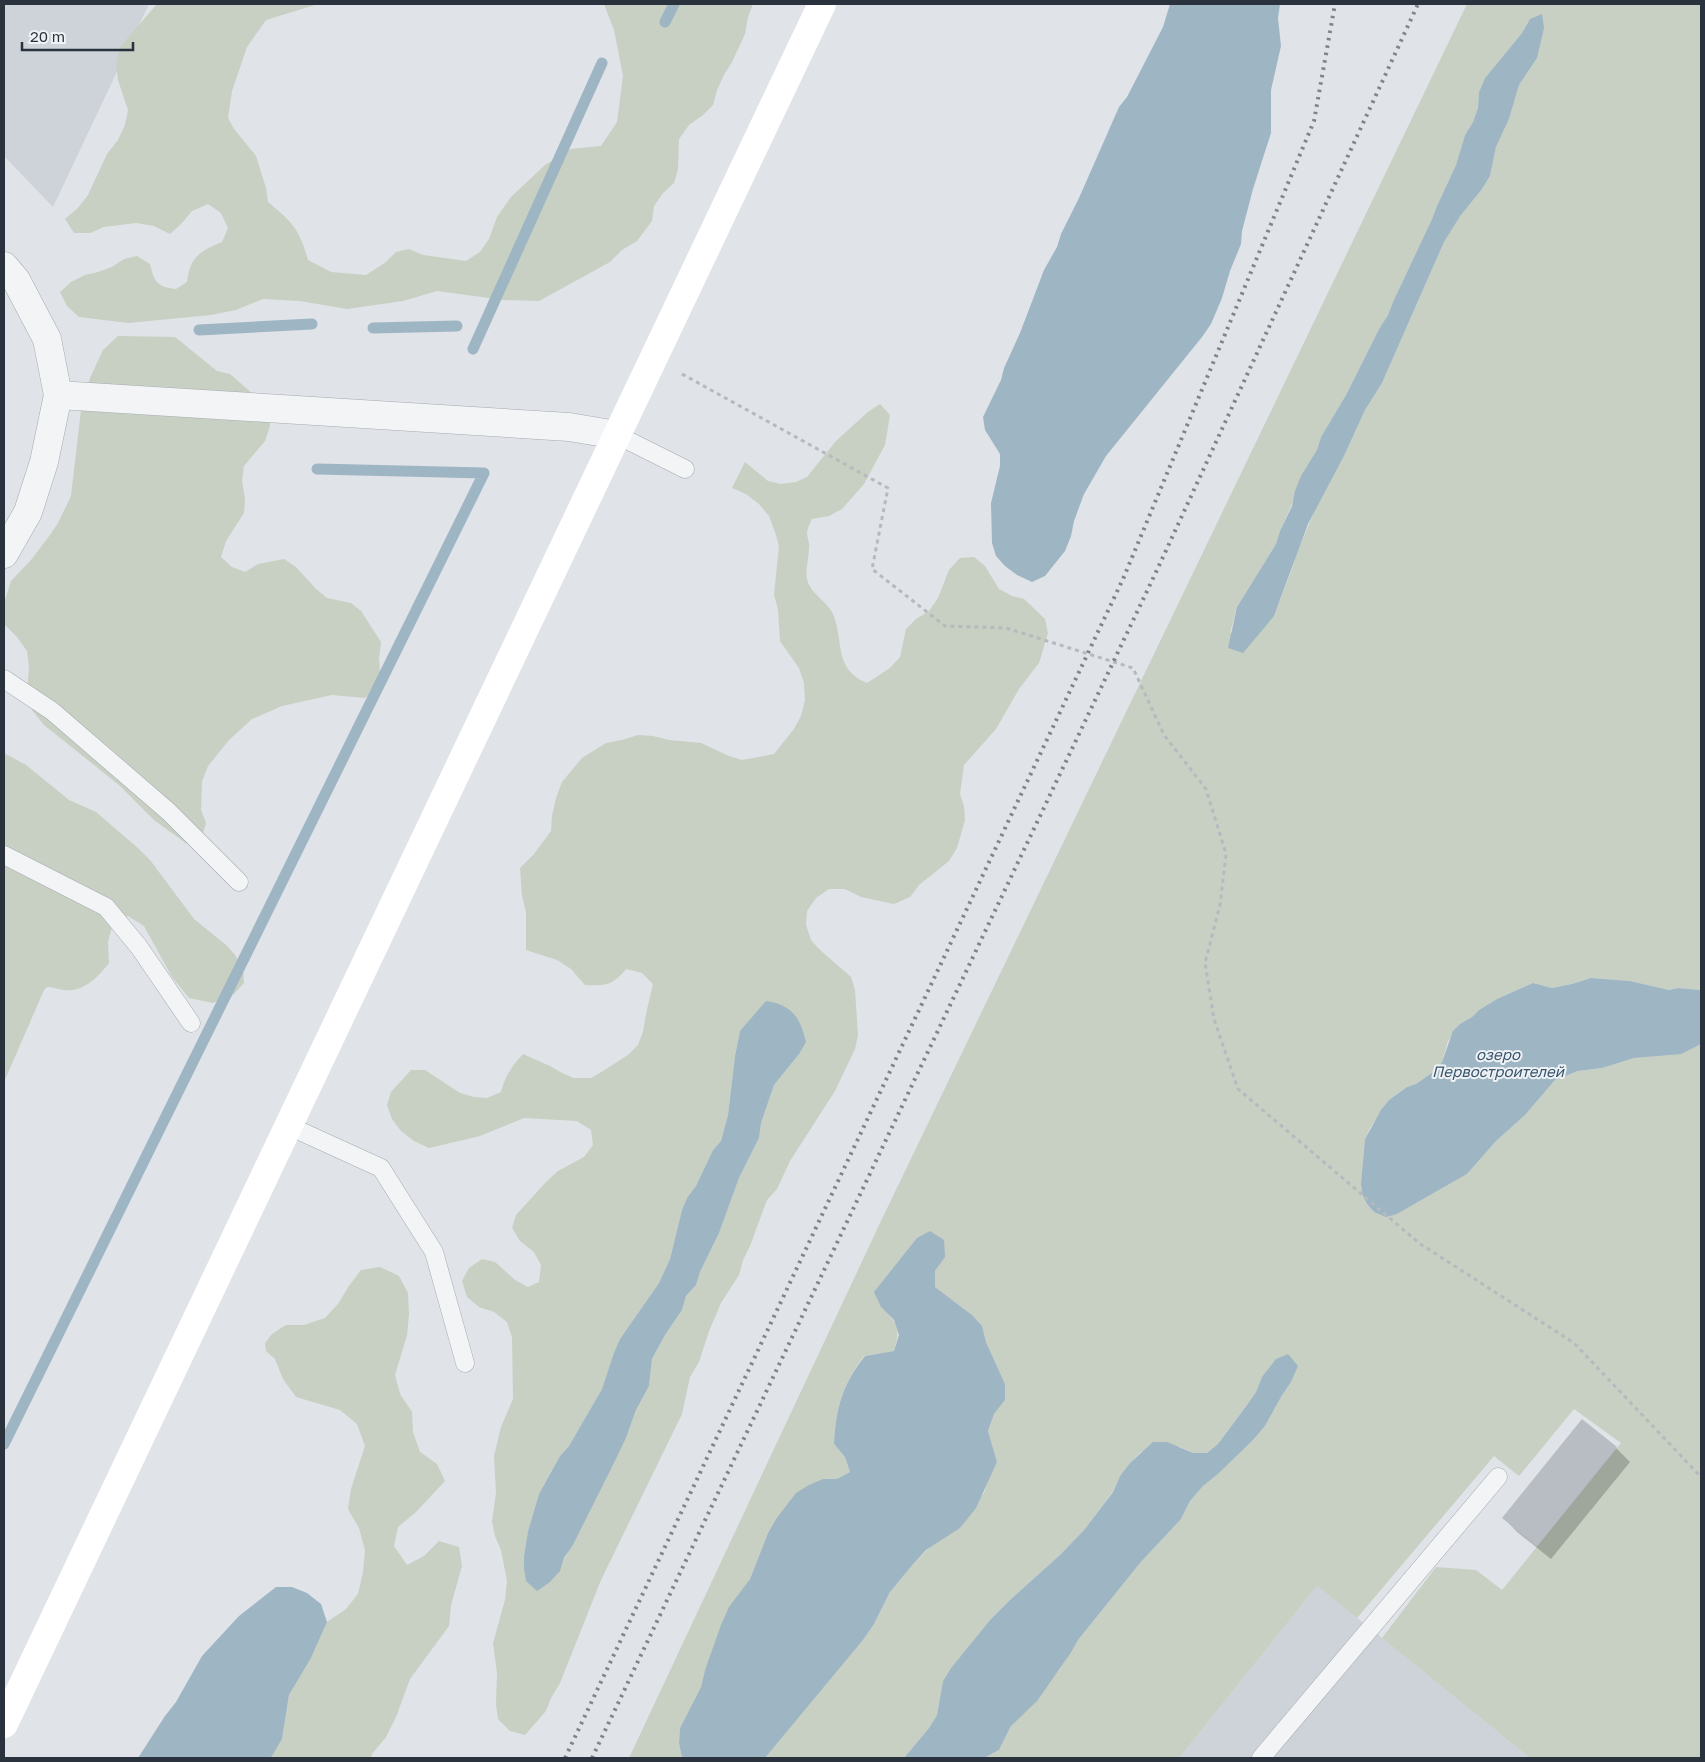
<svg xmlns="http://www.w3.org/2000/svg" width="1705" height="1762" font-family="'Golos Text',sans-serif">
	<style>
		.built { fill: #ced3d9 }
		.green { fill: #c7d0c2; fill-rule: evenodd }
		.water { fill: #9eb5c4 }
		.shadow { fill: #0003 }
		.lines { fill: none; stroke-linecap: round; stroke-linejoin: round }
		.stream { stroke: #9eb5c4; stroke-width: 11 }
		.building { fill: #b7bdc3 }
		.service-casing { stroke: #a6abb1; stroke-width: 19 }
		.minor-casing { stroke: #a6abb1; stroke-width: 29 }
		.path { stroke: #b6babe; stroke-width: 3; stroke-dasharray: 4 4; stroke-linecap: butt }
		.service { stroke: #f2f4f6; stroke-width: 18 }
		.minor { stroke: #f2f4f6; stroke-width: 28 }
		.secondary { stroke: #fff; stroke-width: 28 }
		.rail { stroke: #7b858f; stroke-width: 4; stroke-dasharray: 2.5 5; stroke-linecap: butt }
		.labels { text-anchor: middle; stroke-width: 4; stroke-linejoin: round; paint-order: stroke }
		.water-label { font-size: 15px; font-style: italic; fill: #38556d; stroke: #eff2f5 }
	</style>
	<rect width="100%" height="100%" fill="#e0e3e7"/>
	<g class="built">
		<polygon points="4,4 149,4 53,207 4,156"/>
		<polygon points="1317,1586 1370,1628 1530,1758 1179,1758"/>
	</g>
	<g class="green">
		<path d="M157,4H318L266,20L247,47L232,91L228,118L234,129L256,156L266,188L268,202C292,222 299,228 308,260L331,272L366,275L386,262L396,252L409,249L423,255L466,261L480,252L489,239L497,217L511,197L545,165L571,149L601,146L617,122L623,76L614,30L604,4H753L748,17L745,34L732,62L724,75L717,90L713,105L703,115L689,125L679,139L678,169L674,183L663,193L654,206L652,221L637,241L622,250L610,262L539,301L504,300L437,291L403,301L347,309L300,301L263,299L236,310L211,315L128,323L79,317L67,306L60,292L71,282L85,275L98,272L112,267L124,259L137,256L150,264C154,282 157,287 176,289L187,282C190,257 200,251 222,242L228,228L221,213L208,204L192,211L182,223L170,234L154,226L136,223L104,227L90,233H74L65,219L78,208L88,195L107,154L118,140L125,125L128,110L118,80L116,65L120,47Z"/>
		<path d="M1467,4H1701V990L1678,988L1669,990L1630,981L1591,978L1572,984L1552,988L1533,983L1497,999L1479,1010L1472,1017L1460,1024L1448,1041L1442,1062L1436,1070L1416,1084L1407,1087L1389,1100L1370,1128L1365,1139L1361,1183L1362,1194L1367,1204L1374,1212L1397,1214L1467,1174L1496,1141L1525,1115L1555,1080L1578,1071L1602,1068L1634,1058L1681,1053L1701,1044V1758H1530L1382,1638L1436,1567L1476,1570L1502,1590L1621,1443L1574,1409L1519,1476L1494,1456L1357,1618L1317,1586L1179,1758H984L999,1750L1011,1726L1060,1669L1078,1640L1140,1563L1181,1519L1190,1501L1203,1486L1218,1474L1253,1440L1265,1426L1281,1397L1291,1382L1262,1377L1256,1392L1247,1405L1218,1444L1207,1453H1193L1180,1447L1141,1452L1130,1463L1120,1476L1113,1491L1084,1530L1060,1555L1011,1599L990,1620L951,1668L943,1681L937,1715L929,1728L904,1758H765L863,1640L874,1624L890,1592L914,1563L984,1493L989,1477L997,1462L988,1431L994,1414L1005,1400V1384L986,1342L982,1326L972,1315L935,1287V1271L945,1256L881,1307C898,1324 901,1328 894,1351L864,1356C842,1384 836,1409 834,1444L845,1457L850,1472L837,1479H823L776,1519L768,1533L750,1579L740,1593L711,1656L705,1670L701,1687L680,1728L679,1743L682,1758H629L881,1221ZM1530,19L1537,58L1519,85L1509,119L1496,147L1490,176L1482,189L1461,215L1444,242L1382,383L1365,410L1344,456L1315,510L1296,555L1292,569L1274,616L1230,633L1237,607L1276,544L1280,531L1310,463L1317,450L1321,437L1346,395L1379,329L1388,315L1393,302L1432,219L1437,206L1456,165L1465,135L1473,122L1478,108L1479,92L1485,78L1522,33Z"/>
		<polygon points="118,336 175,337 217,371 230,374 261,401 270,412 270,426 265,441 244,466 242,481 245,499 244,513 226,541 221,557 232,567 245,572 258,564 284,559 296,567 316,589 327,598 351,603 361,611 381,642 379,658 380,672 376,688 365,698 332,695 282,706 252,719 229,740 208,766 202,781 201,810 206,823 201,839 187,844 154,820 119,785 44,725 32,710 27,695 29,666 27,651 17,637 5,625 4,620 4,603 11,581 31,560 50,535 58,523 71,496 81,410 90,378 103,350"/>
		<path d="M880,404L890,415L885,445L864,484L842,509L829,516L812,519C810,523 807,529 807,533C807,538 810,543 809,548C809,558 805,570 807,579C810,593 825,600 832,612C845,639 832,669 867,683L890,668L900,657L906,629L916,619L929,611L938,598L949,570L960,558L974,557L985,566L999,589L1012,596L1024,599L1045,619L1048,633L1039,663L1019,689L996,729L964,765L960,794L964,806L965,820L957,848L949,861L919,885L910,897L894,904L861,897L845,889H829L816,898L807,911L806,925L811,940L820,950L851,977L855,990L858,1035L855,1049L835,1091L790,1161L777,1189L767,1200L750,1246L743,1260L739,1275L721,1303L709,1331L699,1362L690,1377L682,1414L601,1580L560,1683L551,1698L546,1711L525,1735L510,1731L498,1719L496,1704L497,1673L493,1643L505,1600L507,1581L501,1550L495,1536L492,1521L496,1493L494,1456L501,1427L513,1399L512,1337L507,1322L494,1312L479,1307L467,1297L462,1281L469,1268L482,1259L495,1262L515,1280L528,1287L539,1282L541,1265L534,1252L520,1241L512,1228L516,1215L547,1181L558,1171L584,1157L593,1145L591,1130L577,1121L524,1118L480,1136L429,1148L414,1141L401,1131L392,1119L387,1105L391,1092L411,1070H425L460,1093L474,1097L487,1098L501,1092C505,1076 512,1066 523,1054L550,1066L562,1073L574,1078H591L603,1071L628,1055L638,1045L643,1032L646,1014L653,984L642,973L626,969C613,985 606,986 585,985L571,969L557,960L526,950V912L522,896L520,868L534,854L551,831L552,816L556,798L562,782L582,758L606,743L622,740L638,735L653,736L669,740L701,743L729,756L742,760L774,754L794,729L801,716L805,700L804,683L799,668L780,641L778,609L774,595L779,546L775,532L769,516L759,504L746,494L732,488L745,462L768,481L781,484L796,482L807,477L836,441L868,412ZM740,1031L799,1054L774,1085L761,1123L759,1138L739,1178L719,1233L700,1272L696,1285L686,1296L682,1310L665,1335L652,1359L649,1386L636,1410L626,1438L573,1545C564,1557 560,1570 550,1582L524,1556L528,1531L539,1494L560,1456L569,1446L602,1389L620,1339L659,1283L670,1259L682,1210L687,1198L696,1186L713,1150L721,1141L728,1115L735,1056Z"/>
		<path d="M4,753L26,765L69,800L96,812L139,849L150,860L194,919L226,945L235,955L243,969L244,983L234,994L213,1003L189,998L172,977L144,926L128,916L113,923L108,942L109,963C98,977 83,993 63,990C58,989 53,987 47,987L44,990L4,1082Z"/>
		<polygon points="380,1267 399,1276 408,1293 409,1314 407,1335 395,1375 400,1394 412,1412 413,1432 420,1452 437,1464 445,1481 416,1512 398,1527 394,1546 407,1565 424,1556 439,1541 459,1547 462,1566 451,1605 449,1626 410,1679 396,1717 386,1737 372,1754 371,1758 270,1758 282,1739 289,1695 311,1658 327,1622 346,1609 358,1594 363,1572 365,1550 359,1528 348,1509 351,1489 365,1446 357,1424 340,1410 296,1397 283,1379 275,1359 266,1351 265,1343 272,1334 286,1325 304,1325 325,1318 338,1304 349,1286 361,1270"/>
	</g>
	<g class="water">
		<polygon points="1170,4 1280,4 1278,18 1281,46 1271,90 1271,133 1253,189 1242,231 1241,244 1230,271 1222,298 1211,324 1202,337 1106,456 1084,494 1074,521 1071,536 1065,551 1045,576 1032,582 1017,575 1005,566 996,556 992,543 991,503 1000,466 1000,454 985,430 983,417 1001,380 1004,368 1020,333 1044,270 1057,247 1061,234 1079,198 1119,107 1127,97 1163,27"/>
		<polygon points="1542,14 1544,28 1537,58 1519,85 1509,119 1496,147 1490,176 1482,189 1461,215 1444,242 1382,383 1365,410 1344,456 1308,524 1274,616 1243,653 1228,648 1237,607 1276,544 1280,531 1292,506 1295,491 1301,476 1317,450 1321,437 1346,395 1379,329 1388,315 1393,302 1432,219 1437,206 1456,165 1465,135 1473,122 1478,108 1479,92 1485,78 1522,33 1530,19"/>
		<polygon points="1591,978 1630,981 1669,990 1678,988 1701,990 1701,1044 1681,1054 1634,1058 1602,1068 1578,1071 1555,1080 1525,1115 1496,1141 1467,1174 1397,1214 1386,1217 1374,1212 1367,1204 1362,1194 1361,1183 1365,1139 1381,1110 1389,1100 1407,1087 1416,1084 1436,1070 1442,1062 1453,1031 1460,1024 1472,1017 1479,1010 1497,999 1533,983 1552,988 1572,984"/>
		<path d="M766,1001C792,1005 800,1017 806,1042L799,1054L774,1085L761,1123L759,1138L739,1178L719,1233L700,1272L696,1285L686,1296L682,1310L665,1335L652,1359L649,1386L636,1410L626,1438L613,1465L573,1545L564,1558L560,1571L550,1582L537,1591L526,1581L524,1568V1556L528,1531L539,1494L560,1456L569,1446L602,1389L614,1353L620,1339L659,1283L670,1259L682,1210L687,1198L696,1186L713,1150L721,1141L728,1115L735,1056L740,1031Z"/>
		<path d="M930,1231L944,1240L945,1257L935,1271V1287L972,1315L982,1326L986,1342L1005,1384V1400L994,1414L988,1431L997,1462L976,1508L960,1528L926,1550L914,1563L890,1592L874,1624L863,1640L765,1758H682L679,1743L680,1728L701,1687L705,1670L721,1625L729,1607L750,1579L768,1533L776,1519L796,1493L809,1485L823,1479H837L850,1472L845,1457L834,1444C836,1409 842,1384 865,1356L894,1351L899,1335L894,1320L881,1307L874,1292L917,1238Z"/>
		<polygon points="1288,1354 1298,1366 1291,1382 1281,1397 1265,1426 1253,1440 1218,1474 1203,1486 1190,1501 1181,1519 1140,1563 1078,1640 1070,1654 1037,1701 1011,1726 999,1750 984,1758 904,1758 929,1728 937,1715 943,1681 951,1668 990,1620 1011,1599 1060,1555 1084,1530 1113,1492 1120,1476 1130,1463 1153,1442 1167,1442 1193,1453 1207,1453 1218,1444 1247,1405 1256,1392 1262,1377 1276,1359"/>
		<polygon points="276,1587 292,1587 307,1593 321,1604 327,1622 311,1658 289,1695 282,1739 272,1756 270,1758 138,1758 165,1716 176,1702 202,1656 239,1616"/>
	</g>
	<polygon class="shadow" points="1582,1421 1616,1448 1630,1462 1551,1559 1517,1532 1504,1518"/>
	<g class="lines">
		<g class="stream">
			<polyline points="665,22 674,4"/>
			<polyline points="373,328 457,326"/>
			<polyline points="199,330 312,324"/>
			<polyline points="473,349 602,63"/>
			<polyline points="4,1444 484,473 317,469"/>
		</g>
	</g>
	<polygon class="building" points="1582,1419 1617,1447 1537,1546 1502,1518"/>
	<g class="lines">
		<g class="service-casing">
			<g id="service">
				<polyline points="617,435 685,469"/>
				<polyline points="4,679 52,711 169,812 239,882"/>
				<polyline points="4,855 106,907 139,947 191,1023"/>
				<polyline points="289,1126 381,1168 434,1252 465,1363"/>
				<polyline points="1261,1758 1498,1477"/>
			</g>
		</g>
		<g class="minor-casing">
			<g id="minor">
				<polyline points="4,266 16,280 47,339 58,395 44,462 28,512 4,554"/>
				<polyline points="58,395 569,427 617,435"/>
			</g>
		</g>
		<polyline class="path" points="682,374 888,488 872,569 945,626 1006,628 1133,668 1164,735 1206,789 1226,854 1220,905 1205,963 1214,1019 1238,1089 1419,1243 1574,1343 1701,1477"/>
		<use href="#service" class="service"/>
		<use href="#minor" class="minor"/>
		<polyline class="secondary" points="4,1724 822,4"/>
		<g class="rail">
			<polyline points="565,1758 1123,579 1314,121 1335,4"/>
			<polyline points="592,1758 1157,570 1418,4"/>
		</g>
	</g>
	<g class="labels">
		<g class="water-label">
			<text x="1498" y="1060">озеро<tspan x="1498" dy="17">Первостроителей</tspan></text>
		</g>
	</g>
	<rect width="1705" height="1762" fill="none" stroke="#2a333d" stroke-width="10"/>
	<path d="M22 42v8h111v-8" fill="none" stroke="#2a333d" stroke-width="2.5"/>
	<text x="30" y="42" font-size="15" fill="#2a333d" stroke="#eff2f5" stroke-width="4" paint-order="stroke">20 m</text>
</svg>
